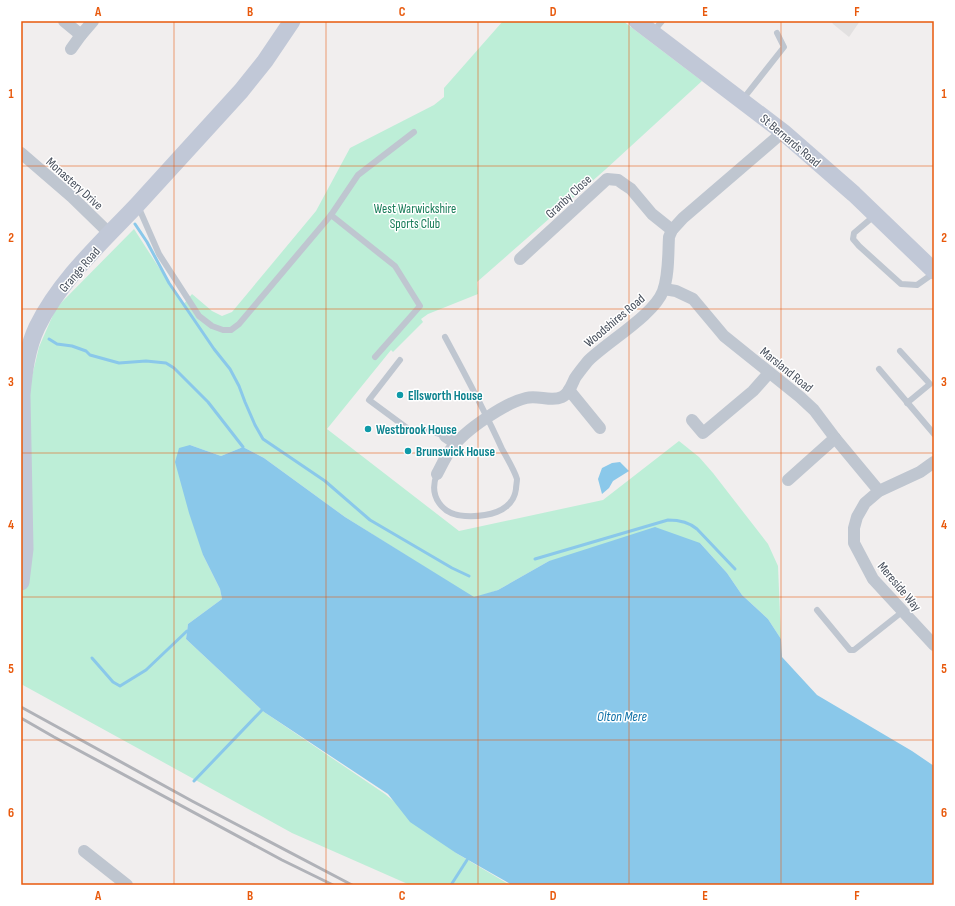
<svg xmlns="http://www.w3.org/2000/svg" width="955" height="906" font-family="'Sofia Sans Condensed',sans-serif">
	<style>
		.education { fill: #e2e0e0 }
		.green { fill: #bdeed7 }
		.water { fill: #8ac8ea }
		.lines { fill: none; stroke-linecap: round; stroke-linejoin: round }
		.stream { stroke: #8ac8ea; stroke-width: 3 }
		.lane { stroke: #bfc6d0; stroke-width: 6 }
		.street { stroke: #bfc6d0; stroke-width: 12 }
		.secondary { stroke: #c1c8d7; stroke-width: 17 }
		.rail { stroke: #b0b2b8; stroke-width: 3 }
		.grid { fill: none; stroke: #e8590c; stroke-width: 1; stroke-opacity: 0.55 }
		.culture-dot { fill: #0f9aa8; stroke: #fff; stroke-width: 1.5 }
		.labels { text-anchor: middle; stroke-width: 3; stroke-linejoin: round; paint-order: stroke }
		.street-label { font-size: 13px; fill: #464e5b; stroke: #fff }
		.park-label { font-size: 13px; fill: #187c58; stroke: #fff }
		.culture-label { font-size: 13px; font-weight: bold; fill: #0d838f; stroke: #fff; text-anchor: start }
		.water-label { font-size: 14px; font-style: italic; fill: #0e70a7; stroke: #fff }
		.neatline { fill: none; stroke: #e8590c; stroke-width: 1.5 }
		.grid-label { font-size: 13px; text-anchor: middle; font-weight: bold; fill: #e8590c }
	</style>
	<rect width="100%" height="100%" fill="#f1eeee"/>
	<polygon class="education" points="831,21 860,21 849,37 833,24"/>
	<polygon class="green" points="503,21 623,21 702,81 606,169 477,282 478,294 428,314 421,319 423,322 393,352 391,350 327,429 459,531 603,500 679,441 699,457 713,473 768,544 778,566 781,639 768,619 742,595 727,573 700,543 549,561 498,590 474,598 345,517 264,458 243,447 221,456 190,445 203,555 220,589 222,599 188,624 186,639 264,712 385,794 456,853 510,885 410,885 292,833 21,684 21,596 30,556 28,393 39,347 56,308 134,229 183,305 192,294 212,311 222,316 232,312 316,211 350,148 434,105 444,97 444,88"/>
	<g class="water">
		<polygon points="190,445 221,456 243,447 264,458 345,517 474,597 498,590 549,561 655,527 700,543 727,573 742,595 768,619 781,639 782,657 817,695 912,751 934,766 934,885 512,885 456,853 410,822 388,794 264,712 186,639 188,624 222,599 220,589 203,555 189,513 175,462 179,448"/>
		<polygon points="620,462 629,471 613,481 609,488 602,494 598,479 602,468 612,463"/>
	</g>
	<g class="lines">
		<g class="stream">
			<polyline points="135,224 147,242 169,283 214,349 230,369 239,386 245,402 255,425 263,439 325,481 370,520 452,568 469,576"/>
			<polyline points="49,339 57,344 72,346 86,351 90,355 119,363 146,361 166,363 174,368 208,402 243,447"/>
			<path d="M535,559L668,520C679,520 689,522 697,529L735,569"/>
			<polyline points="92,658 113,682 120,686 146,670 187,631"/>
			<polyline points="194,781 262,710"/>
			<polyline points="451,885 467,860"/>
		</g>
		<g class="lane">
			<polyline points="653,32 662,21"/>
			<polyline points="743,99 784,47 777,33"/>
			<polyline points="138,206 159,254 199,316 212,326 223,330 231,330 239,324 331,215 395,266 420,306 375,357"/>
			<polyline points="331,215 358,175 414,132"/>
			<polyline points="874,216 854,233 853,239 859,246 901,284 917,285 934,273"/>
			<polyline points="900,351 930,384 907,403"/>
			<polyline points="400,360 369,400 411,431 427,430 445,436"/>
			<polyline points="879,369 934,434"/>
			<path d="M437,474C428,496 442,515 465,516C485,517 513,513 516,489C516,486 517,482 517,479C515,472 506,456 502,449C485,411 465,374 445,337"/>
			<polyline points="817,610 850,650 854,650 902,612"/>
		</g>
		<g class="street">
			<polyline points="64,21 81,35 93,21"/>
			<polyline points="71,49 81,35"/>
			<polyline points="21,153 72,197 110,234"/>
			<polyline points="520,259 607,179 618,180 625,185 631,189 652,214 672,230"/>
			<polyline points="664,289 676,291 693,299 724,336 800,397 814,410 835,438 879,491"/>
			<polyline points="569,390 600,428"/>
			<polyline points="692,420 703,433 753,391 769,373"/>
			<polyline points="445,436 455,443"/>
			<polyline points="934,462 920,472 879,491 865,503 857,517 854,528 854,543 873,579 934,645"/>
			<path d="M437,474C442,465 446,455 452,448C465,430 505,403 526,398C538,395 551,402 562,397C569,394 572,384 575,378C579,372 584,366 588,361C607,342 654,315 663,291C669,275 668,255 669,237L672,230L683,218L783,132"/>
			<polyline points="788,480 835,438"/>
			<polyline points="84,851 127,885"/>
		</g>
		<g class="secondary">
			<polyline points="637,21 783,132 854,194 934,271"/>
			<path d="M21,582L25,549L22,395C24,372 27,348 37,327C60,280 101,243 137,205C172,167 206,129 241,91L265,61L292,21"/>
		</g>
		<g class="rail">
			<polyline points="21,707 192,801 352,885"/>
			<polyline points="21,718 54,737 282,860 333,885"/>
		</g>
	</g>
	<path class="grid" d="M174,21V885M326,21V885M478,21V885M629,21V885M781,21V885M21,166H934M21,309H934M21,453H934M21,597H934M21,740H934"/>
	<g class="culture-dot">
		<circle cx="400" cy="395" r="4"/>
		<circle cx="368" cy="429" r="4"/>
		<circle cx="408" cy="451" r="4"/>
	</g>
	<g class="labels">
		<g class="street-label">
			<text transform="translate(791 140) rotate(40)" y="5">St Bernards Road</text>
			<text transform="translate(75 183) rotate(42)" y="5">Monastery Drive</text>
			<text transform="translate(568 196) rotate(-43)" y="5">Granby Close</text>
			<text transform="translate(79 269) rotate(-49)" y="5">Grange Road</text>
			<text transform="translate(614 320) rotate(-40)" y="5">Woodshires Road</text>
			<text transform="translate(787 369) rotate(39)" y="5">Marsland Road</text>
			<text transform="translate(900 586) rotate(50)" y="5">Mereside Way</text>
		</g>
		<g class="park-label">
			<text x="415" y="213">West Warwickshire<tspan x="415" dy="15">Sports Club</tspan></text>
		</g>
		<g class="culture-label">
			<text x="408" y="400">Ellsworth House</text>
			<text x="376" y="434">Westbrook House</text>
			<text x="416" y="456">Brunswick House</text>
		</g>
		<g class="water-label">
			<text x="622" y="721">Olton Mere</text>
		</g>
	</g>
	<rect width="955" height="906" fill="none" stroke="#ffffff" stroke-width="44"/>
	<rect x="22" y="22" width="911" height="862" class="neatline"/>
	<g class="grid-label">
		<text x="98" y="16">A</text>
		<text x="250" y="16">B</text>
		<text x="402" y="16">C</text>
		<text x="553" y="16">D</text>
		<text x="705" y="16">E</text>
		<text x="857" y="16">F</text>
		<text x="11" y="98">1</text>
		<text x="944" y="98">1</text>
		<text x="11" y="242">2</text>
		<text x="944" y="242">2</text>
		<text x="11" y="386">3</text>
		<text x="944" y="386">3</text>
		<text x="11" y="529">4</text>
		<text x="944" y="529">4</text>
		<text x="11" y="673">5</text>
		<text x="944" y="673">5</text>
		<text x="11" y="817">6</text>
		<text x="944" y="817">6</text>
		<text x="98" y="900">A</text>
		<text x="250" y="900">B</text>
		<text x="402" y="900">C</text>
		<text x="553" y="900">D</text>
		<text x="705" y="900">E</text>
		<text x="857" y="900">F</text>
	</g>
</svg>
